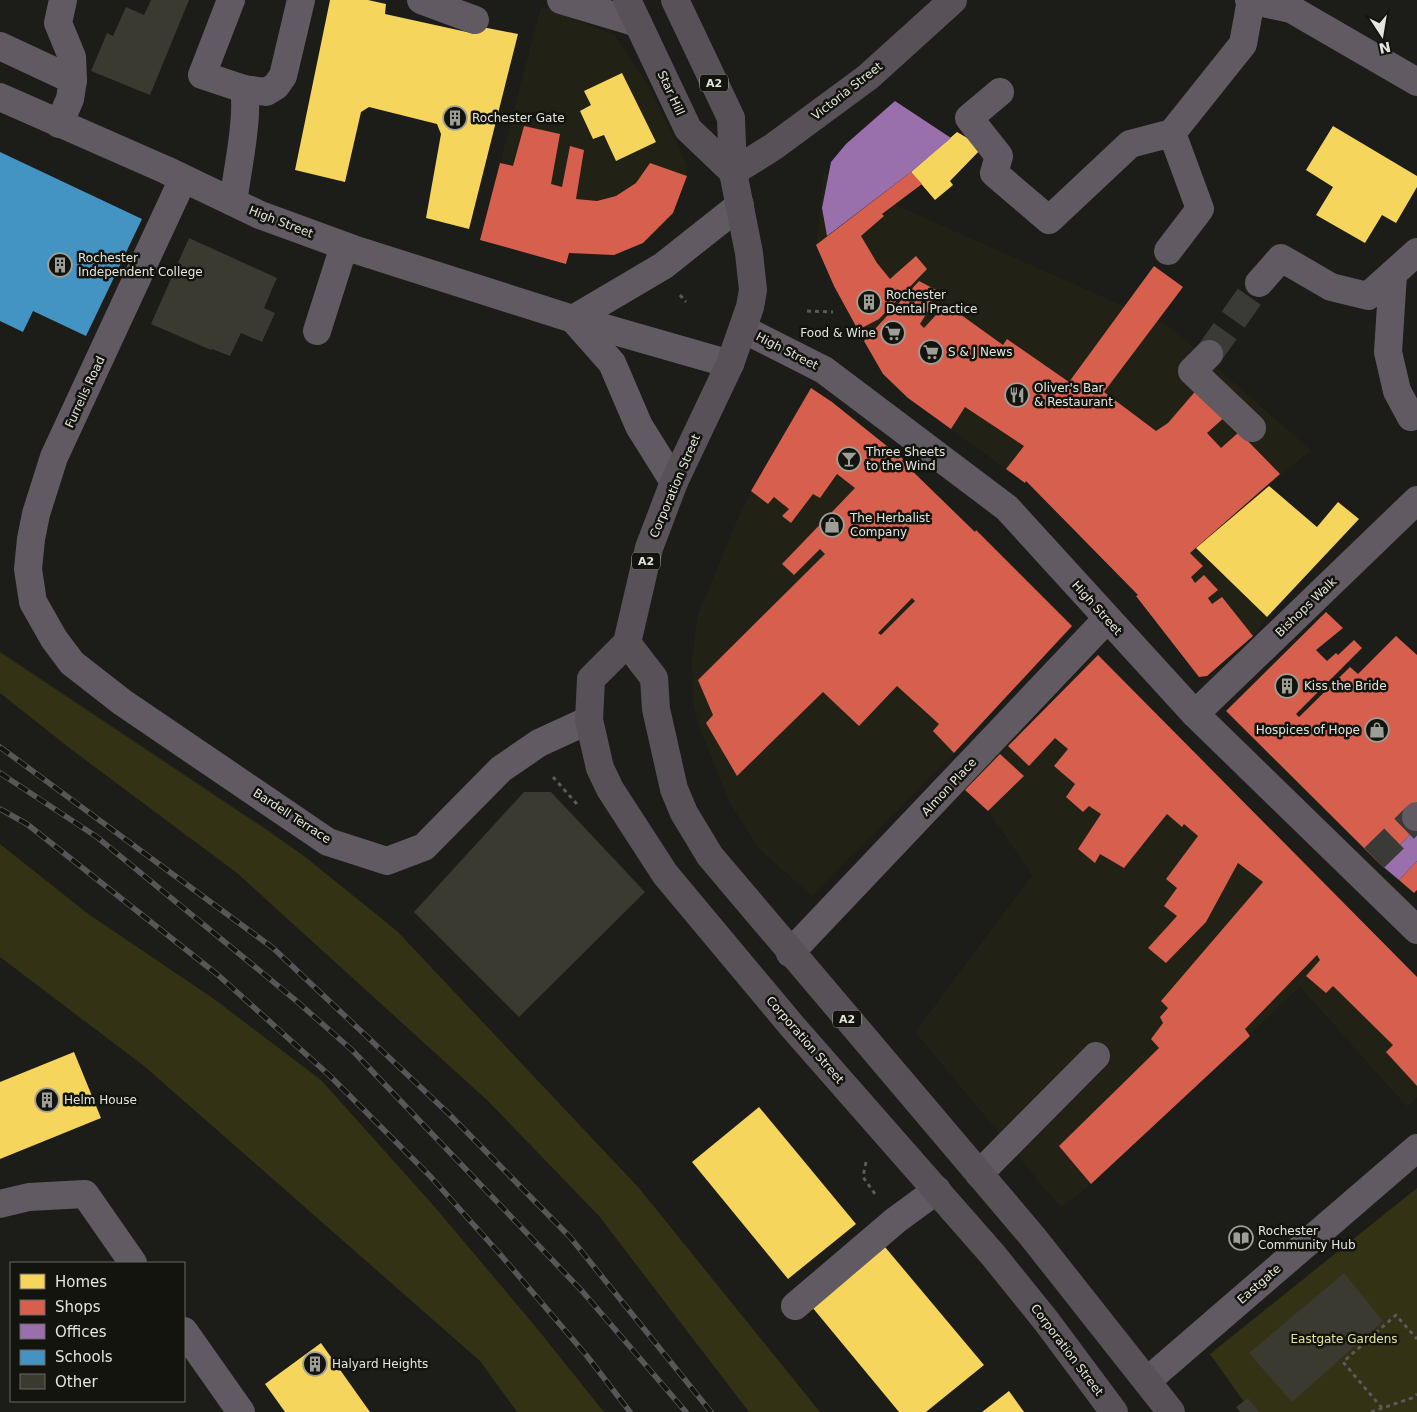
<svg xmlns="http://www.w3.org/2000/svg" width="1417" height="1412" font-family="'DejaVu Sans',sans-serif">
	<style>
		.built { fill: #212116 }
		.green { fill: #333214 }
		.homes { fill: #f6d55c }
		.shops { fill: #d6604d; fill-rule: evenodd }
		.offices { fill: #9970ab }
		.schools { fill: #4393c3 }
		.building { fill: #3a3a30 }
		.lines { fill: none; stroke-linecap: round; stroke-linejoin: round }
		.minor-tunnel { stroke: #3a3a36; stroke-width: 28; stroke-dasharray: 28 14; stroke-linecap: butt }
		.path { stroke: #5c585c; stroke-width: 3; stroke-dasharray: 4 4; stroke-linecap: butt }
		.minor { stroke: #615a63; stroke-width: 28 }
		.major { stroke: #585258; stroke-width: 28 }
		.rail-casing { stroke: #585658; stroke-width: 5.5 }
		.rail { stroke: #14140e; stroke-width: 4; stroke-dasharray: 11; stroke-linecap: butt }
		.labels { text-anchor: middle; stroke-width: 5; stroke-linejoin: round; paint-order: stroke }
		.shield { fill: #14140e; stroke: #a6a6a1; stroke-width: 1 }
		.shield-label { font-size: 11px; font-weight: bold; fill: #e5e5e0 }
		.street-label { font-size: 12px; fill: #e5e5e0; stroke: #14140e }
		.poi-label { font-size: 12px; fill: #e5e5e0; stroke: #14140e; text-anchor: start }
		.park-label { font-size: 12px; fill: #e3e49f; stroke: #14140e }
	</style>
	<rect width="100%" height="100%" fill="#1c1c18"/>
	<g class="built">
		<polygon points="541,6 615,35 648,85 687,164 687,176 673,213 643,243 614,255 570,253 566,264 480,240"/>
		<polygon points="824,173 1169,326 1311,450 1196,548 1267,617 1253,636 1207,676 1199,677 1136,596 1138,595 1027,481 1025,483 908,398 864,341 816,245"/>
		<polygon points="811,388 832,402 903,459 902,461 974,532 976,530 1072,626 954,753 812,896 760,850 729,802 698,724 693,703 692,660 697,616 743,506"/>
		<polygon points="1098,655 1417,977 1417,1097 1407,1107 1300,987 1091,1184 1061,1208 915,1032 1032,875 988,811 965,790"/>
	</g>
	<g class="green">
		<polygon points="0,652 270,832 304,856 397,931 639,1188 820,1412 749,1412 599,1216 488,1101 237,873 72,750 0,693"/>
		<polygon points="0,844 87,913 214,999 321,1080 434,1206 535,1326 604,1412 517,1412 480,1361 144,1066 0,957"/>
		<polygon points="1417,1188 1417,1412 1251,1412 1210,1354"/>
	</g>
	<g class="homes">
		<polygon points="330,0 368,0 386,4 385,14 476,34 477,26 518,34 469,229 426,218 441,134 437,124 369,107 361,112 345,182 295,170"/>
		<polygon points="622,73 656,142 616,161 604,135 593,139 580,111 591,105 584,91"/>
		<polygon points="1333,126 1417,176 1417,187 1396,223 1382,215 1365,243 1316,215 1333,187 1306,170"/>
		<polygon points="957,132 983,147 950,181 953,185 935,200 911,172"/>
		<polygon points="1269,486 1317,527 1338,502 1359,519 1267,617 1196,548"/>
		<polygon points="74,1052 101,1118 0,1159 0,1082"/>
		<polygon points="759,1107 856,1224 788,1279 692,1162"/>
		<polygon points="885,1247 984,1365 926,1412 899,1412 812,1307"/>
		<polygon points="321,1343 370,1412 285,1412 265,1384"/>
		<polygon points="1009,1391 1024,1412 982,1412"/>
	</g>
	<g class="shops">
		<polygon points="524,126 560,134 551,184 562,187 570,146 584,150 576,199 597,201 616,196 636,183 650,163 687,176 673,213 643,243 614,255 569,253 566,264 480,240 500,163 513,166"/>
		<polygon points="911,172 922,184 882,214 884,216 861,236 877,263 890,279 916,256 927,269 879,319 858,330 834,286 816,245"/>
		<polygon points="1154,266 1183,287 1104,392 1156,431 1168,423 1199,387 1227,415 1207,433 1221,448 1239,432 1280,474 1190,553 1203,566 1191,577 1195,583 1204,575 1218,590 1208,598 1212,604 1222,597 1253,636 1207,676 1199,677 1136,596 1138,595 1026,481 1025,483 1006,469 1024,446 965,407 951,429 908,398 883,374 864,341 919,281 940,292 920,324 924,328 946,304 1003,345 1007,339 1069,382"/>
		<path d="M811,388L832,402L903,459L902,461L975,532L976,530L1072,626L954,753L933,731L939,724L897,686L859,726L823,692L737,776L706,723L713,715L698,680L825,554L820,549L794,575L782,564L855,488L837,474L820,498L813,494L791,523L782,516L789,509L774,497L768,504L751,491ZM912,598L915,601L881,635L878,633Z"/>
		<polygon points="1326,612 1343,628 1316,650 1327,661 1336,653 1338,655 1354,640 1362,648 1296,714 1299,717 1350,667 1358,674 1396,636 1417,655 1417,827 1381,865 1226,711"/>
		<polygon points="1098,655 1417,977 1417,1086 1386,1052 1393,1045 1333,986 1326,993 1306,976 1320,960 1317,955 1245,1029 1250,1036 1091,1184 1059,1146 1159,1048 1151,1039 1163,1023 1160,1017 1168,1008 1161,1001 1263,882 1238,863 1206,922 1166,963 1148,948 1177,916 1164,906 1177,888 1166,879 1198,836 1184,824 1182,827 1167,814 1124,868 1100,854 1095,863 1078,849 1101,814 1089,806 1083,812 1066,797 1075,784 1054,766 1068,749 1055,738 1029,766 1008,746"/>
		<polygon points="1000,754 1024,776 988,811 965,790"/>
		<polygon points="1417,861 1417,890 1414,893 1399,880"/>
	</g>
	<g class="offices">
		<polygon points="895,101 951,138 911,172 827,236 822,208 831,162 846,144"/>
		<polygon points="1417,827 1417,861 1399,880 1381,865"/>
	</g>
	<polygon class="schools" points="0,152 142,219 86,336 33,311 23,332 0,321"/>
	<g class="building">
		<polygon points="151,0 189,0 150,95 91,71 107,33 113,36 126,7 144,15"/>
		<polygon points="189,238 277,278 264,308 275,313 262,342 241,333 230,356 212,349 211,350 151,324"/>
		<polygon points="524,792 551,792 645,892 519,1017 414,912"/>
		<polygon points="1344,1273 1383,1321 1292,1402 1249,1353"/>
		<polygon points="1248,1398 1259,1412 1240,1412 1236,1407"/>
	</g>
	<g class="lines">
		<g class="minor-tunnel">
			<polyline points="1209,354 1259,283"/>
			<polyline points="1374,858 1416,817"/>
		</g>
		<g class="path">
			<polyline points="680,295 686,302"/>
			<polyline points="807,311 833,312"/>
			<polyline points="553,777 577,804"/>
			<polyline points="866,1162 863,1177 875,1194"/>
			<polyline points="1382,1408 1343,1362 1396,1315 1417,1339"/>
			<polyline points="1371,1412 1412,1398 1417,1394"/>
		</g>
		<g class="minor">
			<polyline points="63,0 58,23 72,57 73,80"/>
			<path d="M231,0L202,75L244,89C249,116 237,173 233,202"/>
			<polyline points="421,0 475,20"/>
			<polyline points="561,0 638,23"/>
			<polyline points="1249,0 1291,9 1417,82"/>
			<polyline points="0,46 73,80 70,99 59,124"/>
			<polyline points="244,89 266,92 276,86 283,76 301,0"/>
			<polyline points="1000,92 969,118 999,156 994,173 1049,220 1130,144 1172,133"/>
			<polyline points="0,97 166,170 260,215 353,249 573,319 730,364"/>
			<polyline points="183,179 54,457 36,514 31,539 28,569 33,602 54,639 72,663 122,702 328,842 387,861 424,847 501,769 539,743 589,720"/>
			<polyline points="1168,251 1200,209 1172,133 1243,44 1251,0"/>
			<polyline points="1393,274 1388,352 1397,391 1411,417"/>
			<polyline points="1259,283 1281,258 1331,287 1368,296 1417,252"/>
			<polyline points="573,319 663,266 740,205"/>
			<polyline points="573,319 612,363 639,426 674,482"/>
			<polyline points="743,329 824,370 1007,508 1195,714 1417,930"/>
			<polyline points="317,331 344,246"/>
			<polyline points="1209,354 1192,371 1252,428"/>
			<polyline points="1195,714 1417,500"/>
			<polyline points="1416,817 1417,816"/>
			<polyline points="790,953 1107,619"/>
			<polyline points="979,1174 1096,1056"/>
			<polyline points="0,1204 29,1197 85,1194 133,1263"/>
			<polyline points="795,1306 896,1220 937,1190"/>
			<polyline points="184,1331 241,1412"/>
			<polyline points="1147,1381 1417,1148"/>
		</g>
		<g class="major">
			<polyline points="627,0 688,129 733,172"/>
			<polyline points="675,0 731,118 733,172 749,253 753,290 750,307 730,364 674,482 649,548 627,643 591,679 589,720 600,768 610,789 665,874 792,1026 993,1255 1047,1322 1114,1412"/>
			<polyline points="733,172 773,147 868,77 953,0"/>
			<polyline points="627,643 654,678 656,709 674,789 684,813 710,856 1032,1236 1171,1412"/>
		</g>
		<g class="rail-casing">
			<g id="rail">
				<polyline points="0,747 273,948 449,1114 570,1237 711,1412"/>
				<polyline points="0,773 97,837 293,998 352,1050 582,1291 686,1412"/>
				<polyline points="0,809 27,824 218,975 329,1075 430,1176 499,1253 587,1356 630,1412"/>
			</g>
		</g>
		<use href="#rail" class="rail"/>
	</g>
	<defs>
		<g id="building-ring" transform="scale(1.25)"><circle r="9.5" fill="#14140e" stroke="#9f9f9a" stroke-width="1.5"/><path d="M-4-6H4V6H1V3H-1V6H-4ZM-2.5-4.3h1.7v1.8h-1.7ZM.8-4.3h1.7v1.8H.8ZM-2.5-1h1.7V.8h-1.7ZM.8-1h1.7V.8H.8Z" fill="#9f9f9a"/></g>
		<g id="supermarket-ring" transform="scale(1.25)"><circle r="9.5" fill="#14140e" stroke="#9f9f9a" stroke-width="1.5"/><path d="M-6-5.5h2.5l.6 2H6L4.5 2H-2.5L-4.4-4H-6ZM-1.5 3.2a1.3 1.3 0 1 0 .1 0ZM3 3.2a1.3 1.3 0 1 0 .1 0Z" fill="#9f9f9a"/></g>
		<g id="restaurant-ring" transform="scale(1.25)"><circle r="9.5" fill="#14140e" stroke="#9f9f9a" stroke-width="1.5"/><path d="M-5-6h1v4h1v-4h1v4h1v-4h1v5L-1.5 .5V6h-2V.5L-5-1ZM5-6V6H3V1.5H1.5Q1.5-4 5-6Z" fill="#9f9f9a"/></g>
		<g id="bar-ring" transform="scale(1.25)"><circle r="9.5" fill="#14140e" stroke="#9f9f9a" stroke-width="1.5"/><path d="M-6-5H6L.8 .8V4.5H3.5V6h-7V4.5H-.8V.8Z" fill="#9f9f9a"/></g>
		<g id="shop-ring" transform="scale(1.25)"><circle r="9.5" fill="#14140e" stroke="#9f9f9a" stroke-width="1.5"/><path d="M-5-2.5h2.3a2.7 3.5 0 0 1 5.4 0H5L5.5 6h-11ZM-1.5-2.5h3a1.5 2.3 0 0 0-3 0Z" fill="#9f9f9a"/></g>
		<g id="library-ring" transform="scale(1.25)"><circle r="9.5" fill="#14140e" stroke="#9f9f9a" stroke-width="1.5"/><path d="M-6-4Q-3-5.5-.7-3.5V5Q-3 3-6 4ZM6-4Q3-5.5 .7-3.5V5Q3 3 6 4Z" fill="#9f9f9a"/></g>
	</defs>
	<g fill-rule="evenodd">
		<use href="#building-ring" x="455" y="118"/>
		<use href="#building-ring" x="60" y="265"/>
		<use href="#building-ring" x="869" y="302"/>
		<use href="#supermarket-ring" x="893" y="333"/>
		<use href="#supermarket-ring" x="931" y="352"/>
		<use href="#restaurant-ring" x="1017" y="395"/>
		<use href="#bar-ring" x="849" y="459"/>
		<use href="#shop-ring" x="832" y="525"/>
		<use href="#building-ring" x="1287" y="686"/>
		<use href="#shop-ring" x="1377" y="730"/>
		<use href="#building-ring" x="47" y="1100"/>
		<use href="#library-ring" x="1241" y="1238"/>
		<use href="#building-ring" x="315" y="1364"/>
	</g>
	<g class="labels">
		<g class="shield">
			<rect x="700" y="74.5" width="28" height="17" rx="4"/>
			<rect x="632" y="552.5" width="28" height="17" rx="4"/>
			<rect x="833" y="1010.5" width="28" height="17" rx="4"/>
		</g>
		<g class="shield-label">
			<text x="714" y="87">A2</text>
			<text x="646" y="565">A2</text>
			<text x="847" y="1023">A2</text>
		</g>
		<g class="street-label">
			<text transform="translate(847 91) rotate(-38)" y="4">Victoria Street</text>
			<text transform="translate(671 93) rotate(65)" y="4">Star Hill</text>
			<text transform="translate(281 222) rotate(21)" y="4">High Street</text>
			<text transform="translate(787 351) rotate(27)" y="4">High Street</text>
			<text transform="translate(85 392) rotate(-65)" y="4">Furrells Road</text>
			<text transform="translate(675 486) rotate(-67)" y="4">Corporation Street</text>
			<text transform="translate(1306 607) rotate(-44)" y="4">Bishops Walk</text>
			<text transform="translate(1097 608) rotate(48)" y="4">High Street</text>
			<text transform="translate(949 787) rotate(-47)" y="4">Almon Place</text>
			<text transform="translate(292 816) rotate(33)" y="4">Bardell Terrace</text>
			<text transform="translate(805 1040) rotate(49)" y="4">Corporation Street</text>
			<text transform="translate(1259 1284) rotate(-41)" y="4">Eastgate</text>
			<text transform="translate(1067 1350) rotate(53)" y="4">Corporation Street</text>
		</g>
		<g class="poi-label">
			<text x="472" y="122">Rochester Gate</text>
			<text x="78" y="262">Rochester<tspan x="78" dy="14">Independent College</tspan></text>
			<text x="886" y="299">Rochester<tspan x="886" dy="14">Dental Practice</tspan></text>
			<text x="876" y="337" text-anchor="end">Food &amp; Wine</text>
			<text x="948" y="356">S &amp; J News</text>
			<text x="1034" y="392">Oliver's Bar<tspan x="1034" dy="14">&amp; Restaurant</tspan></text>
			<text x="866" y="456">Three Sheets<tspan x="866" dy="14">to the Wind</tspan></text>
			<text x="850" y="522">The Herbalist<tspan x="850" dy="14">Company</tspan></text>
			<text x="1304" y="690">Kiss the Bride</text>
			<text x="1360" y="734" text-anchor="end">Hospices of Hope</text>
			<text x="64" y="1104">Helm House</text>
			<text x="1258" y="1235">Rochester<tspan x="1258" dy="14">Community Hub</tspan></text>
			<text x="332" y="1368">Halyard Heights</text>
		</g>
		<g class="park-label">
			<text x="1344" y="1343">Eastgate Gardens</text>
		</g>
	</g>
	<rect x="10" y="1262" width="175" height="140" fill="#14140e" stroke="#686862"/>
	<rect x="20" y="1274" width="25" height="15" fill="#f6d55c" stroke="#686862"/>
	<text x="55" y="1287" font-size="15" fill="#e5e5e0">Homes</text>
	<rect x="20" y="1300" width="25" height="15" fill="#d6604d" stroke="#686862"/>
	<text x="55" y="1312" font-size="15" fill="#e5e5e0">Shops</text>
	<rect x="20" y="1324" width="25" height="15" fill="#9970ab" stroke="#686862"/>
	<text x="55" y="1337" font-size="15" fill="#e5e5e0">Offices</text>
	<rect x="20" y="1350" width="25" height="15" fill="#4393c3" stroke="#686862"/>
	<text x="55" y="1362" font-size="15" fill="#e5e5e0">Schools</text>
	<rect x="20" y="1374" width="25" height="15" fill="#3a3a30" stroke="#686862"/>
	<text x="55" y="1387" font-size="15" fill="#e5e5e0">Other</text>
	<g transform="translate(1382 35) rotate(168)" stroke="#14140e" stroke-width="4" paint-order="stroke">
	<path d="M0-4L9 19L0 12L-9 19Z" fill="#e5e5e0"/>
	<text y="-8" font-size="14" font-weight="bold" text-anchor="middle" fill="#e5e5e0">N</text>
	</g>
</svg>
